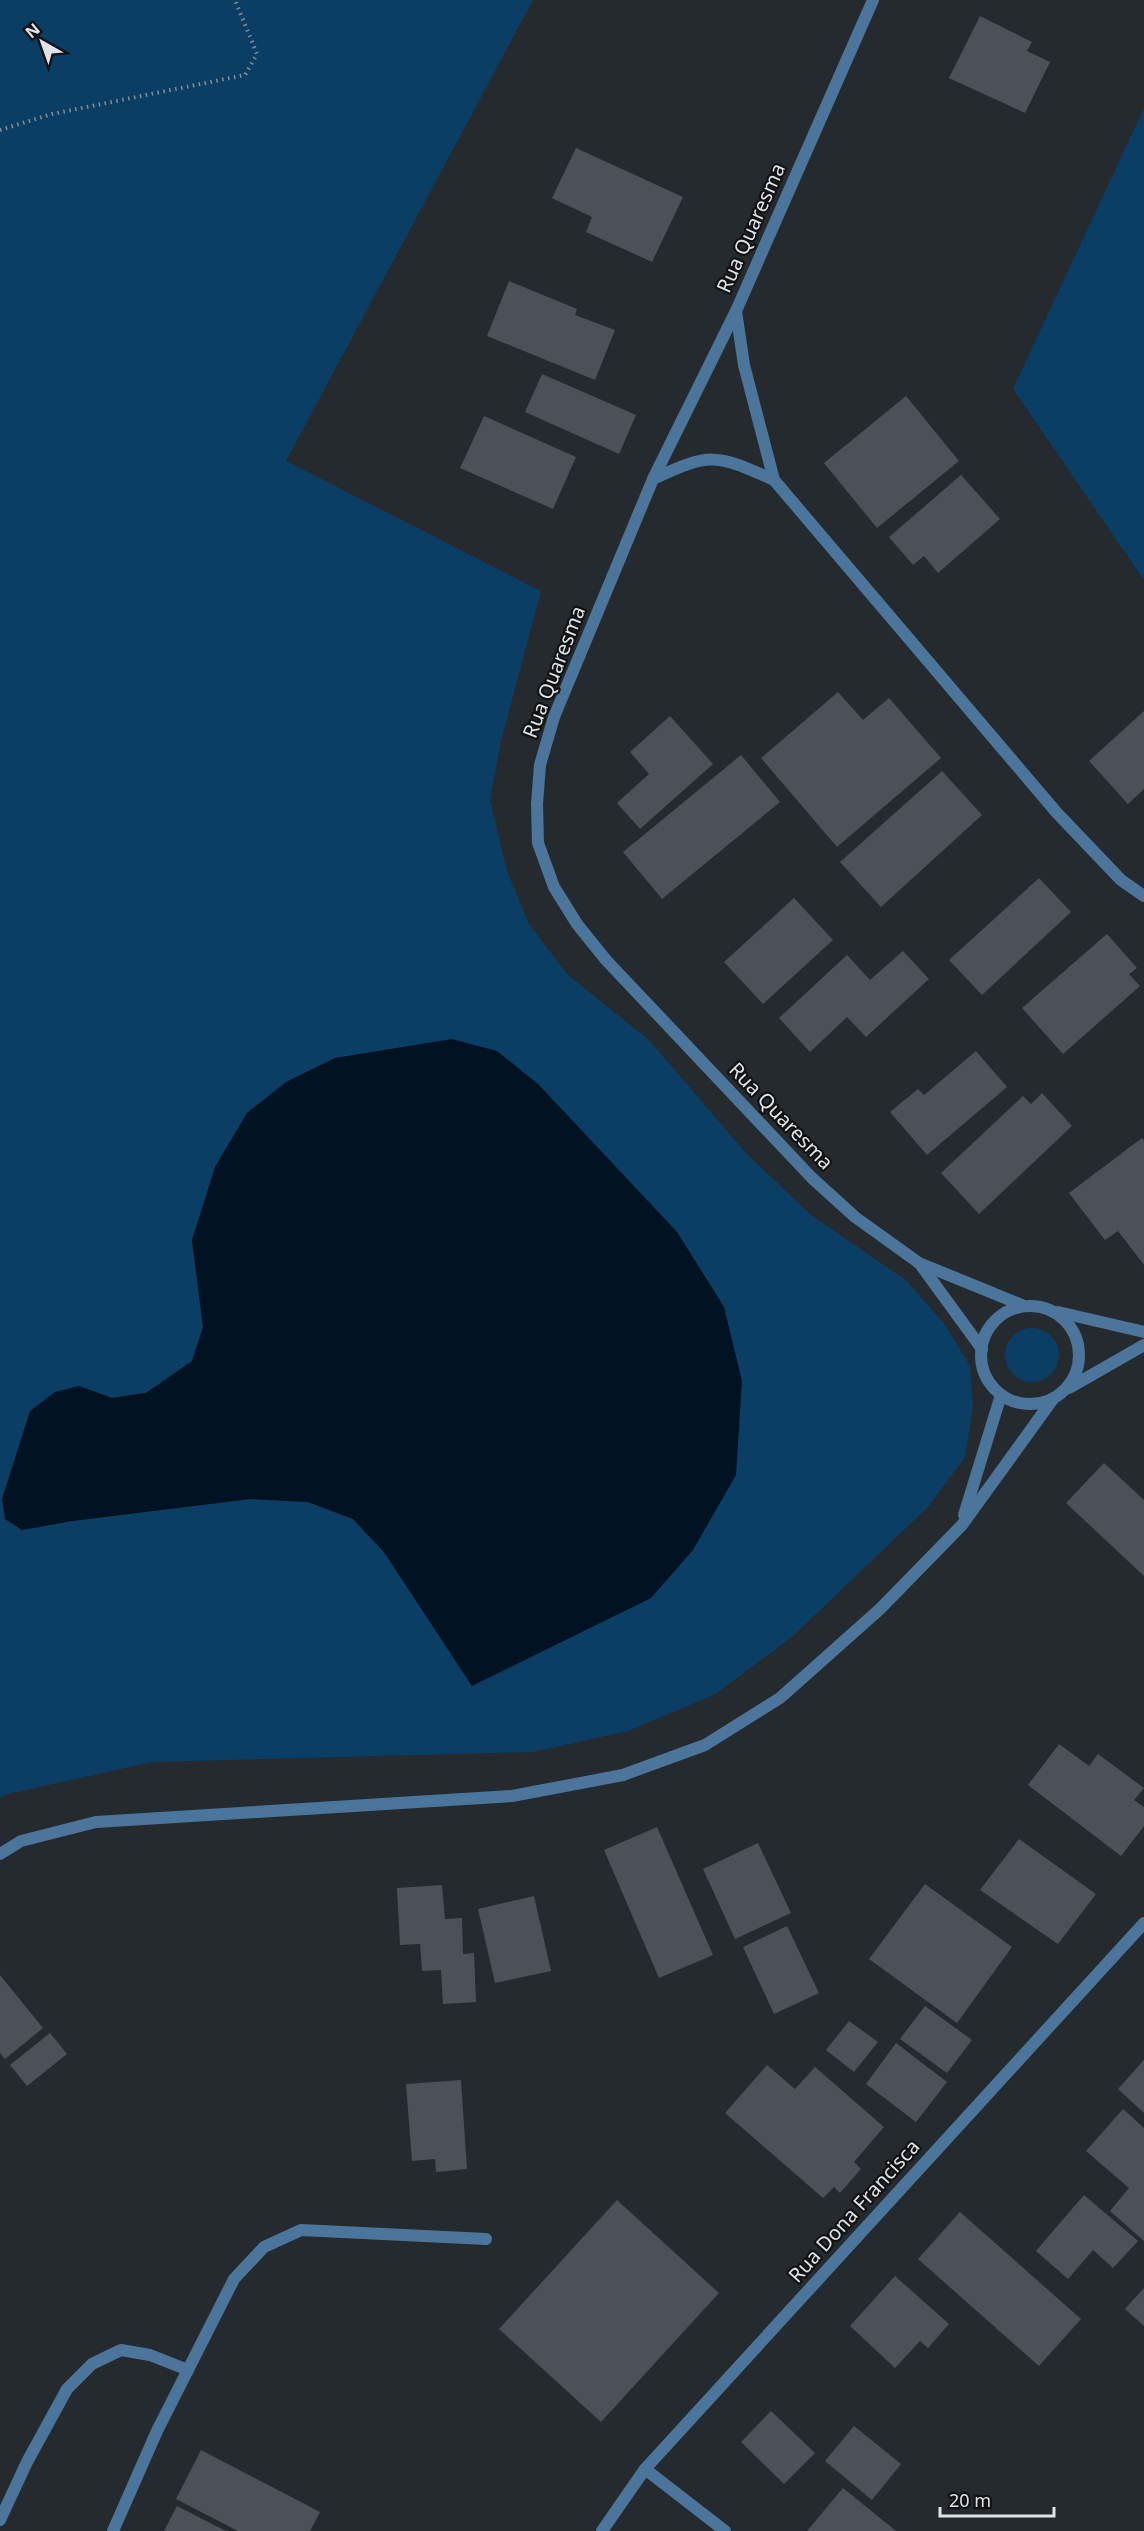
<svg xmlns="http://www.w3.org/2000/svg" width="1144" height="2531" font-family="'Noto Sans',sans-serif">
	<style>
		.green { fill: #0b3e65; fill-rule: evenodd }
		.water { fill: #011223 }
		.building { fill: #4b5156 }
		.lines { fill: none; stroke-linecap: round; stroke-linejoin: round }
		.path { stroke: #898d90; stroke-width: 4; stroke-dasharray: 1.5 4.5; stroke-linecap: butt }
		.street { stroke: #4b759b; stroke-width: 12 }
		.labels { text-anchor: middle; stroke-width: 4.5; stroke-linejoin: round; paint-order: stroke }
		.street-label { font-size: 20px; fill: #e1e4e7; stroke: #101214 }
	</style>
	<rect width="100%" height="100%" fill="#252a2e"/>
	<g class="green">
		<path d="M0,0H533L286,461L541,591L501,741L490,800L507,871L529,924L568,975L650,1041L745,1152L811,1215L907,1281L946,1326L970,1366L973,1406L965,1457L928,1507L793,1636L714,1695L628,1731L533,1752L152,1762L8,1794L0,1798ZM538,1084L677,1232L724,1307L472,1686L384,1552L353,1519L308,1502L250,1499L72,1521L22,1530L79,1386L112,1398L146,1393L192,1362L203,1327L192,1240Z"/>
		<polygon points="1144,108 1144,580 1013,389"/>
		<circle cx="1032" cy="1355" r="27"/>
	</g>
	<polygon class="water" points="452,1039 497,1051 538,1084 677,1232 724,1307 742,1381 736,1475 693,1550 651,1598 472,1686 384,1552 353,1519 308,1502 250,1499 72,1521 22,1530 5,1519 2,1499 30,1411 55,1392 79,1386 112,1398 146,1393 192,1361 203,1327 192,1240 215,1167 247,1113 286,1082 335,1058"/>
	<g class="building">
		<polygon points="980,16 1032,42 1027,51 1050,62 1025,113 949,78"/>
		<polygon points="576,148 683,197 652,262 586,232 592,217 552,198"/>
		<polygon points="509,281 577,309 575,315 615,330 595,380 487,336"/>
		<polygon points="542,374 636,415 619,454 525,412"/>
		<polygon points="906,396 959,461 877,528 824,463"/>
		<polygon points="484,416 576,457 553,509 460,468"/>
		<polygon points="961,475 1000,519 938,573 924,556 913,565 889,537"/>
		<polygon points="838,692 863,720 889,698 941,758 837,847 761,758"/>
		<polygon points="1144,711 1144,789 1128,804 1089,761"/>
		<polygon points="670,716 713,764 640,829 617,803 649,774 630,752"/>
		<polygon points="741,755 780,802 662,899 623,852"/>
		<polygon points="942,771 982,815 881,907 840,862"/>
		<polygon points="1039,878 1071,912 982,995 949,960"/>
		<polygon points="794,898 833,940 763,1004 724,962"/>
		<polygon points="1107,934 1137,968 1129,974 1140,986 1063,1054 1022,1008"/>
		<polygon points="903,951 929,979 866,1037 847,1017 810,1052 779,1018 847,955 870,980"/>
		<polygon points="976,1051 1007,1087 927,1155 890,1112 918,1089 924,1095"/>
		<polygon points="1042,1093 1072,1126 979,1214 941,1173 1023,1096 1031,1104"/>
		<polygon points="1142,1138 1144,1140 1144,1265 1118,1231 1105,1240 1069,1193"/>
		<polygon points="1104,1463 1144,1500 1144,1576 1066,1503"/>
		<polygon points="1059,1744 1089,1766 1098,1754 1144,1788 1134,1800 1144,1807 1144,1826 1121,1856 1028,1785"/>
		<polygon points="657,1827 713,1955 659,1978 604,1850"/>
		<polygon points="1019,1839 1096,1894 1058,1944 980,1890"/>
		<polygon points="758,1843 791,1913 735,1939 703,1869"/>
		<polygon points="925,1884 1012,1947 957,2023 869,1959"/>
		<polygon points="442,1885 445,1919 462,1918 463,1954 474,1953 476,2002 443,2004 441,1970 422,1971 420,1944 400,1945 397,1888"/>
		<polygon points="534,1896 551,1971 495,1983 478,1909"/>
		<polygon points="787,1926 819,1993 774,2014 743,1947"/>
		<polygon points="0,1975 43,2028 5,2059 0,2053"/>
		<polygon points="925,2006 972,2040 947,2073 900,2039"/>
		<polygon points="849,2021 878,2042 854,2072 826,2050"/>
		<polygon points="50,2033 67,2054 27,2086 10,2065"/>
		<polygon points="896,2043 947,2082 916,2122 866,2084"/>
		<polygon points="1144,2060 1144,2113 1118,2089"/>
		<polygon points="767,2065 795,2089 815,2067 884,2127 854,2162 861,2169 840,2193 834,2187 823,2198 725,2113"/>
		<polygon points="461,2080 467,2169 436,2172 435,2159 412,2161 406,2084"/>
		<polygon points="1123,2109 1144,2128 1144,2241 1110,2211 1129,2188 1086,2151"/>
		<polygon points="1084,2195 1138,2241 1113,2268 1093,2250 1068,2279 1036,2251"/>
		<polygon points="617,2200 719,2293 601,2422 499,2329"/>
		<polygon points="960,2212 1081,2319 1039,2366 918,2259"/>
		<polygon points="895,2276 949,2324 928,2348 920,2341 895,2368 850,2326"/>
		<polygon points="1144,2288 1144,2326 1125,2309"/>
		<polygon points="771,2411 815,2453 784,2484 741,2442"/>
		<polygon points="854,2426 901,2464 872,2500 825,2461"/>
		<polygon points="201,2450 320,2512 310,2531 238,2531 176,2499"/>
		<polygon points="843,2488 896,2531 807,2531"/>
		<polygon points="177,2506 226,2531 164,2531"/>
	</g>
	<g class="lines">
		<polyline class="path" points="0,130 52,114 245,75 257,54 235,0"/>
		<g class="street">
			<polyline points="873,0 736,311 653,479 554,717 540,765 537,804 538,843 554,887 577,924 606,960 812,1178 855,1217 919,1263 1022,1305"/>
			<polyline points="736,311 744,365 774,480 1057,813 1121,880 1144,896"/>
			<path d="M653,479C711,452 716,454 774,480"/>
			<polyline points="920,1264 982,1349"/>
			<circle cx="1030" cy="1355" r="49"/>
			<polyline points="1058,1312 1144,1332"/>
			<polyline points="1069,1388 1144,1345"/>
			<polyline points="964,1515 1001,1395"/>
			<polyline points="0,1854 21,1841 96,1822 512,1796 623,1775 705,1745 780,1698 880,1609 962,1525 1053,1399"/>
			<polyline points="645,2469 725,2531"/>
			<polyline points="0,2520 27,2462 67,2389 92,2364 121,2350 150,2355 188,2370"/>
			<polyline points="113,2531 157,2431 234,2279 264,2247 301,2230 486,2239"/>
			<polyline points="602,2531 645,2469 1144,1923"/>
		</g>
	</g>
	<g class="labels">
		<g class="street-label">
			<text transform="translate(751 228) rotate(-66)" y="7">Rua Quaresma</text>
			<text transform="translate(554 672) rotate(-69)" y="7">Rua Quaresma</text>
			<text transform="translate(781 1116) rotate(46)" y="7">Rua Quaresma</text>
			<text transform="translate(854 2211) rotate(-48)" y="7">Rua Dona Francisca</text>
		</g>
	</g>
	<g transform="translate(42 42) rotate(320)" stroke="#101214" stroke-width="4.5" paint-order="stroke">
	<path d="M0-4.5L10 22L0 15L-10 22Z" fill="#e1e4e7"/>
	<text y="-9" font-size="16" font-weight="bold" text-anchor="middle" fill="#e1e4e7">N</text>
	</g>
	<path d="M940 2507v9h114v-9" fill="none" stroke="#e1e4e7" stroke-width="3"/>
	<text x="949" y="2507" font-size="18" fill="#e1e4e7" stroke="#101214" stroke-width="4.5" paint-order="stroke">20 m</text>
</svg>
